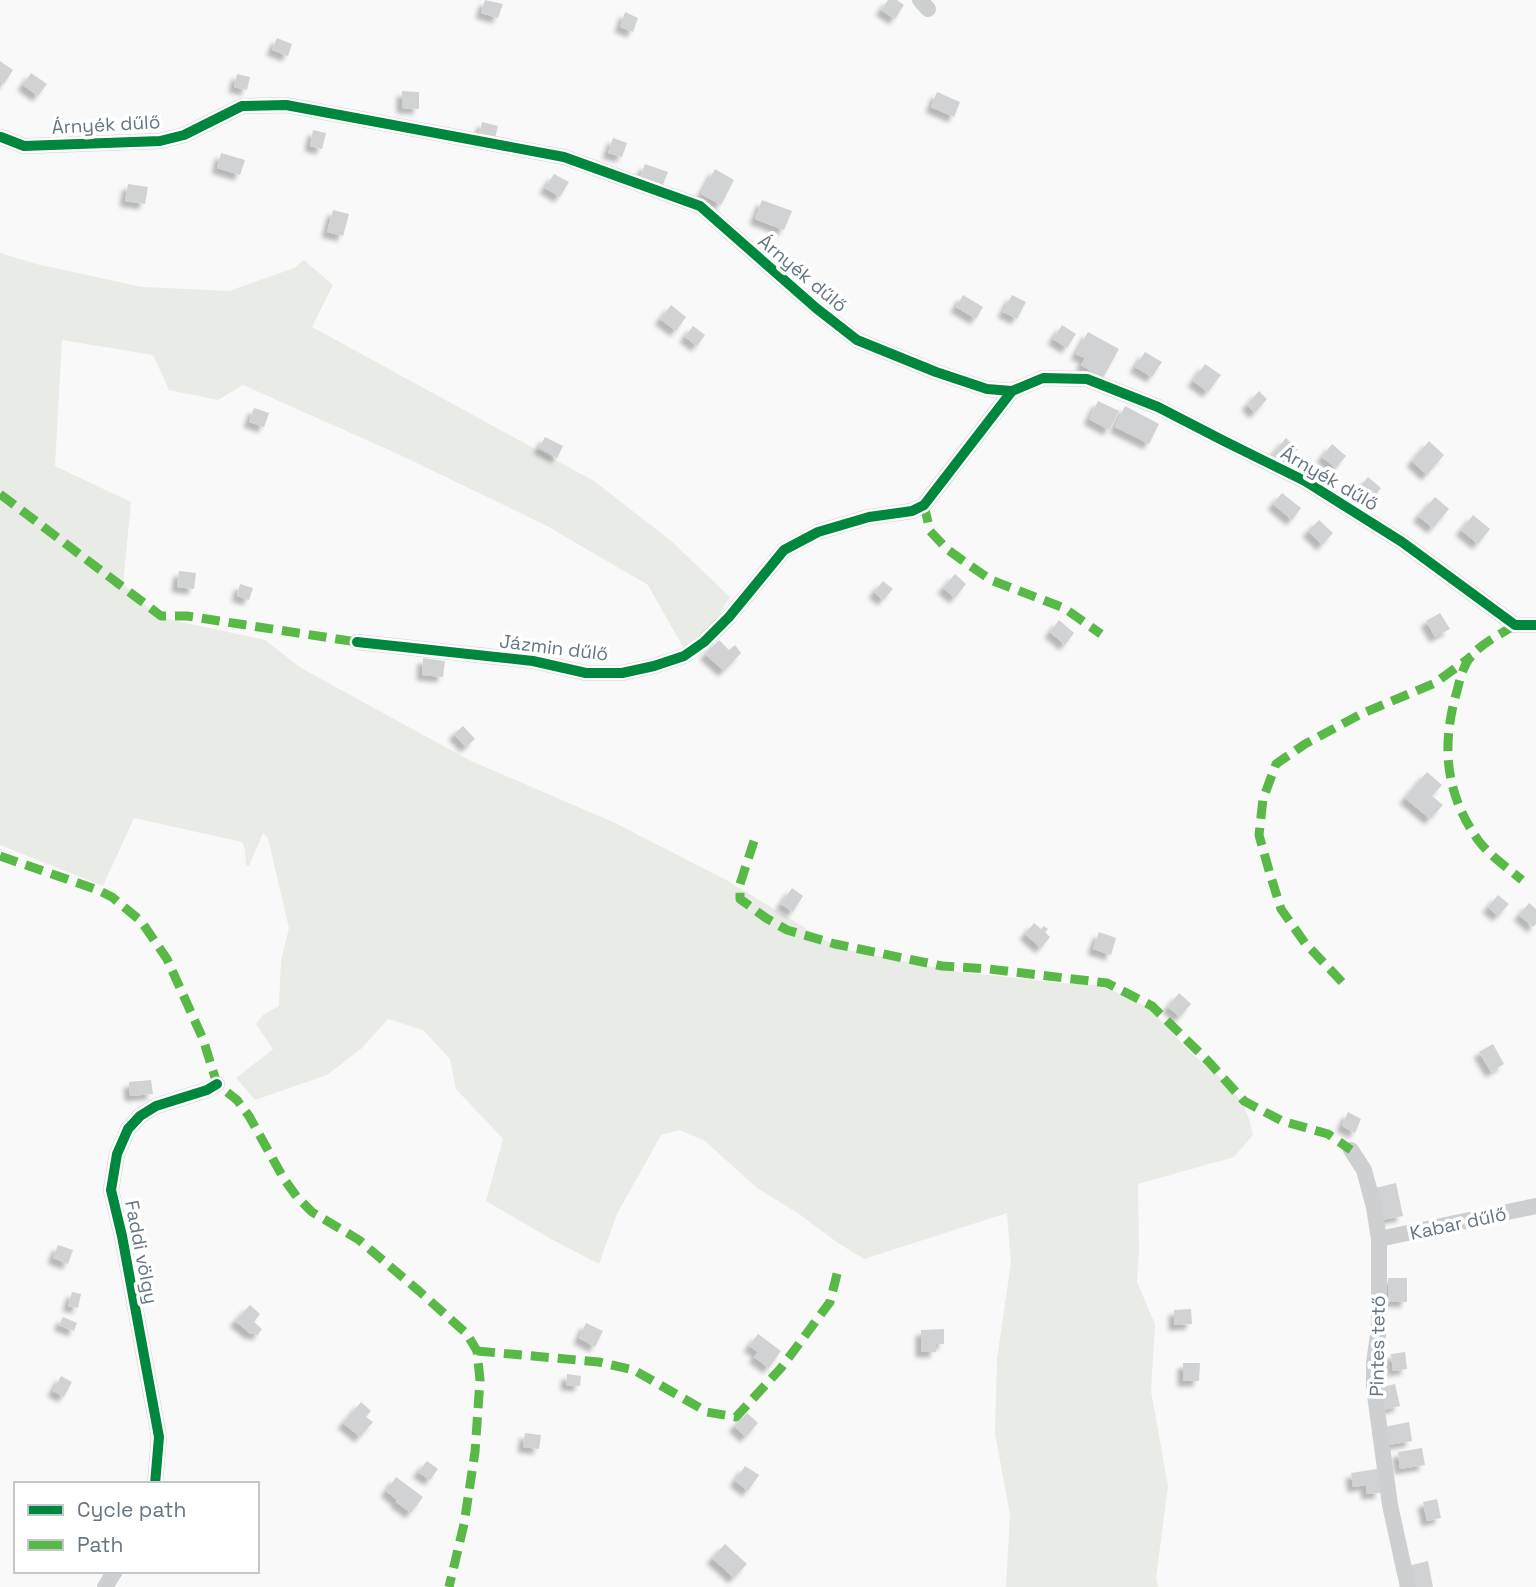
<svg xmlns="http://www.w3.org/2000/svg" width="1536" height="1587" font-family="'Space Grotesk',sans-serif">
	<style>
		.green { fill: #e8ebe6 }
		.building { fill: #d0d2d3; filter: url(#shadow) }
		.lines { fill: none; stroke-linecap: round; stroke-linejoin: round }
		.street { stroke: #cecfd0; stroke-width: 16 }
		.quiet { stroke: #58b947; stroke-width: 9; stroke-dasharray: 18 9; stroke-linecap: butt }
		.cycleway-casing { stroke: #fff; stroke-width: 15 }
		.cycleway { stroke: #00873e; stroke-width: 10 }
		.labels { text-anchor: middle; stroke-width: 7; stroke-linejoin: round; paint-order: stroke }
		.street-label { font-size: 19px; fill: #657683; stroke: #fff }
	</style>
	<defs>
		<filter id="shadow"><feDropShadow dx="-5.5" dy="5.5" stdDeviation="2" flood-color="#0004"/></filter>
	</defs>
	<rect width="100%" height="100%" fill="#f9f9f9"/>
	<polygon class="green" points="0,253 36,264 142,287 229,291 294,268 304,260 333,285 312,327 594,481 670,540 730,597 712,625 684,649 648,585 547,526 398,454 243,385 218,400 169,390 153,355 62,340 55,466 131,502 123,584 158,617 265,640 301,668 469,760 615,823 728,881 838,948 959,972 1061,983 1096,985 1116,992 1149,1008 1190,1052 1228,1084 1243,1104 1249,1119 1253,1135 1234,1157 1138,1184 1139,1251 1137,1282 1155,1324 1151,1391 1168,1486 1156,1578 1158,1587 1006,1587 1010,1515 995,1433 997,1359 1011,1263 1007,1213 864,1259 838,1243 799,1214 757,1188 705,1141 680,1130 661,1135 617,1214 599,1264 551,1239 486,1201 503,1139 456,1089 450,1059 423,1030 388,1019 362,1048 327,1075 255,1100 236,1078 273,1049 256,1024 264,1014 279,1006 281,961 289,928 268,838 263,833 249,866 246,865 245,849 242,842 134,818 103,886 0,845"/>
	<g class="building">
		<polygon points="485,0 503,4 498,18 481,13"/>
		<polygon points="888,0 897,0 904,5 895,19 881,10"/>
		<polygon points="625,12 638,18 633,32 620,27"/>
		<polygon points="277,38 292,44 288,56 272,50"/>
		<polygon points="0,61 13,70 4,84 0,81"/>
		<polygon points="31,73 47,84 38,96 23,85"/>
		<polygon points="237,74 250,77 247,90 234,87"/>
		<polygon points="402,91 419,92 419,109 402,108"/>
		<polygon points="937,92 960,102 954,117 931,107"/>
		<polygon points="482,122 498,126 494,142 478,138"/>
		<polygon points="313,130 326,133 322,149 310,146"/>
		<polygon points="613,138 627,143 622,157 608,153"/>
		<polygon points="221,153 245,160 240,175 217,168"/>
		<polygon points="645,164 668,172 661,189 639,180"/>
		<polygon points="715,169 734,180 721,205 701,194"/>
		<polygon points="554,174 569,182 560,197 545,188"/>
		<polygon points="128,184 148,187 145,204 125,201"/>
		<polygon points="762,200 792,211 784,230 755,219"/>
		<polygon points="333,210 349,214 343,236 327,232"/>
		<polygon points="963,295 983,307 976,319 956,307"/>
		<polygon points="1012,295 1026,302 1017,319 1003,312"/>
		<polygon points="671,305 686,317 676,331 660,319"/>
		<polygon points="1062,325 1076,334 1067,348 1053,339"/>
		<polygon points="693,326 705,335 697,346 685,337"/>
		<polygon points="1088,332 1119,349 1103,378 1081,365 1085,358 1076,354"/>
		<polygon points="1145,352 1162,362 1152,377 1135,367"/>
		<polygon points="1205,364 1221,375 1208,392 1193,381"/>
		<polygon points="1259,391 1267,399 1255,413 1247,405"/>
		<polygon points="1098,401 1119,411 1109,430 1089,419"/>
		<polygon points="1125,406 1159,424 1149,444 1115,427"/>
		<polygon points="254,408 269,413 264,427 249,422"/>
		<polygon points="545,437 563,446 557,458 539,448"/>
		<polygon points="1286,438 1298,449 1283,466 1271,456"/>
		<polygon points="1429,441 1444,455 1427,475 1412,461"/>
		<polygon points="1332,444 1346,456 1336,468 1322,457"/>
		<polygon points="1368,477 1381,488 1365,509 1351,498"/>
		<polygon points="1282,493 1301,508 1292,520 1273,504"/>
		<polygon points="1435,497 1449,509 1433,528 1418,516"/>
		<polygon points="1473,515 1490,529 1478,544 1461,530"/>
		<polygon points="1319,520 1333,533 1322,545 1308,531"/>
		<polygon points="179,571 196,573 194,589 177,587"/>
		<polygon points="955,574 966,584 955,598 943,588"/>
		<polygon points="883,581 893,589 883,600 874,592"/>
		<polygon points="240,584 253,588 249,600 237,596"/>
		<polygon points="1440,613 1450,629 1435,637 1426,621"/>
		<polygon points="1059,620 1074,633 1065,645 1050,632"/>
		<polygon points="719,640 729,650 735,645 741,653 724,671 705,654"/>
		<polygon points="423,658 445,661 443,677 422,675"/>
		<polygon points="463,726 475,739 466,747 454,734"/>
		<polygon points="1427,772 1442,785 1432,796 1443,805 1430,819 1405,798"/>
		<polygon points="792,888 803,896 793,912 781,904"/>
		<polygon points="1498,895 1509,904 1498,916 1488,907"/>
		<polygon points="1529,903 1536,909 1536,924 1533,927 1519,915"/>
		<polygon points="1034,923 1041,929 1044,926 1048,929 1045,932 1050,937 1041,948 1025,934"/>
		<polygon points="1099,932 1116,938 1111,955 1093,949"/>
		<polygon points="1179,993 1191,1004 1180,1017 1168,1007"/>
		<polygon points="1493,1044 1504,1064 1491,1072 1479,1052"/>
		<polygon points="151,1080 153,1094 130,1096 129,1082"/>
		<polygon points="1348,1112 1361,1119 1355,1133 1342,1126"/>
		<polygon points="1396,1183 1403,1216 1382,1220 1375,1188"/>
		<polygon points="58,1245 73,1250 68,1264 53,1258"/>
		<polygon points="1388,1278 1407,1278 1407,1302 1388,1301"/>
		<polygon points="72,1292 81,1294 78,1308 68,1306"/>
		<polygon points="250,1305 260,1314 254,1322 262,1329 257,1336 253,1332 251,1334 235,1321"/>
		<polygon points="1191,1309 1192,1324 1174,1325 1174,1310"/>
		<polygon points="63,1317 77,1323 74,1331 59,1325"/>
		<polygon points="586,1323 603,1331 595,1347 579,1338"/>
		<polygon points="944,1329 944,1344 936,1344 936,1352 921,1352 921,1330"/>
		<polygon points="758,1334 781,1351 769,1368 754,1357 758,1352 749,1346"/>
		<polygon points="1405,1352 1407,1369 1393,1371 1391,1354"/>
		<polygon points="1183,1363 1200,1363 1199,1381 1183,1381"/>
		<polygon points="567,1374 581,1376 580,1386 566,1385"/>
		<polygon points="61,1376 72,1382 64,1397 53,1391"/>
		<polygon points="1395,1384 1400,1406 1383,1410 1378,1388"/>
		<polygon points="361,1402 371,1411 366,1417 373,1422 360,1437 343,1423"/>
		<polygon points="747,1413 758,1423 746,1437 734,1426"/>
		<polygon points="1409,1422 1412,1441 1388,1445 1384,1427"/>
		<polygon points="525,1433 541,1435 539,1449 523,1447"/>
		<polygon points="1422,1448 1425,1465 1400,1469 1398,1452"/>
		<polygon points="427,1461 438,1469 430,1480 418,1472"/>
		<polygon points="745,1466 759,1475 748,1491 735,1481"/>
		<polygon points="1377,1469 1381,1493 1367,1494 1366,1485 1353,1487 1351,1473"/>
		<polygon points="396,1477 423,1497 411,1513 396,1502 397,1500 386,1491"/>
		<polygon points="1437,1499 1441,1518 1427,1521 1423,1502"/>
		<polygon points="725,1544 747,1564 734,1578 712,1558"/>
		<polygon points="1428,1561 1433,1587 1413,1587 1408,1566"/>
	</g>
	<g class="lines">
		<g class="street">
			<polyline points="920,0 928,9"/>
			<polyline points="1,137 24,146 160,141 184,135 242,106 286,105 564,157 700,206 816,308 857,340 936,372 987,389 1012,391 1043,378 1087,379 1158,407 1224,441 1305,481 1402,542 1515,625 1536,625"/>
			<polyline points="357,642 533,661 586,673 622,673 654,666 684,656 704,642 729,617 784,550 818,532 869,517 912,511 924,505 1012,391"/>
			<polyline points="1351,1150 1364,1170 1374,1207 1379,1239 1379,1328 1374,1363 1374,1388 1390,1505 1408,1587"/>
			<polyline points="1379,1239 1536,1206"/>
			<polyline points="155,1484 159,1437 122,1236 111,1190 117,1154 128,1129 140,1116 156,1106 207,1090 217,1084"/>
			<polyline points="105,1587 115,1571"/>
		</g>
		<g class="quiet">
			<polyline points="0,494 161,616 187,616 357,642"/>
			<polyline points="924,505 930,531 947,549 962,560 991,580 1064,608 1101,634"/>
			<path d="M1515,625C1501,634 1482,643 1471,656C1463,666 1460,679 1457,691C1441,745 1445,793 1478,840C1489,855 1508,868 1522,880"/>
			<polyline points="754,841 740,884 740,899 766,918 787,930 835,944 942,966 989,969 1107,983 1152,1006 1208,1061 1244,1101 1282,1121 1328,1134 1351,1150"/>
			<polyline points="0,856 98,890 112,897 141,921 167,959 203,1039 217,1084 237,1100 249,1116 284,1179 297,1197 312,1212 359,1240 419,1291 467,1334 477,1351 480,1380 475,1452 464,1524 449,1587"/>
			<polyline points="1342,982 1305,943 1281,909 1270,874 1259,835 1263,799 1276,764 1305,744 1361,714 1435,683 1472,656"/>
			<polyline points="477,1351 599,1362 634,1370 707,1412 736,1417 781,1368 830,1302 838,1270"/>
		</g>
		<g class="cycleway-casing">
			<g id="cycleway">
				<polyline points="1,137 24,146 160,141 184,135 242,106 286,105 564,157 700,206 816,308 857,340 936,372 987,389 1012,391 1043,378 1087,379 1158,407 1224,441 1305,481 1402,542 1515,625 1536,625"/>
				<polyline points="357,642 533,661 586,673 622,673 654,666 684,656 704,642 729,617 784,550 818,532 869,517 912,511 924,505 1012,391"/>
				<polyline points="155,1484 159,1437 122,1236 111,1190 117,1154 128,1129 140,1116 156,1106 207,1090 217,1084"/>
			</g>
		</g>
		<use href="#cycleway" class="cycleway"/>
	</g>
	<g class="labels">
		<g class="street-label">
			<text transform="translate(106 124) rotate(-3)" y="7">Árnyék dűlő</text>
			<text transform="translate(803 273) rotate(40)" y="7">Árnyék dűlő</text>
			<text transform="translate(1330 478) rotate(30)" y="7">Árnyék dűlő</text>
			<text transform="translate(554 647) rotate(7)" y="7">Jázmin dűlő</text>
			<text transform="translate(1458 1223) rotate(-12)" y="7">Kabar dűlő</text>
			<text transform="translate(142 1252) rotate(79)" y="7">Faddi völgy</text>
			<text transform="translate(1377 1346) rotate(-89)" y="7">Pintes tető</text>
		</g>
	</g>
	<rect x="14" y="1482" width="245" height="91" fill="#ffffff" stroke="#c1c8cd" stroke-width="2"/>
	<rect x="28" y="1505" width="35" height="10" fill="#00873e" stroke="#c1c8cd" stroke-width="2"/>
	<text x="77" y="1517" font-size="21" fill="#657683">Cycle path</text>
	<rect x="28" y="1540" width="35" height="10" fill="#58b947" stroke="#c1c8cd" stroke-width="2"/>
	<text x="77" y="1552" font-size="21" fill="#657683">Path</text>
</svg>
